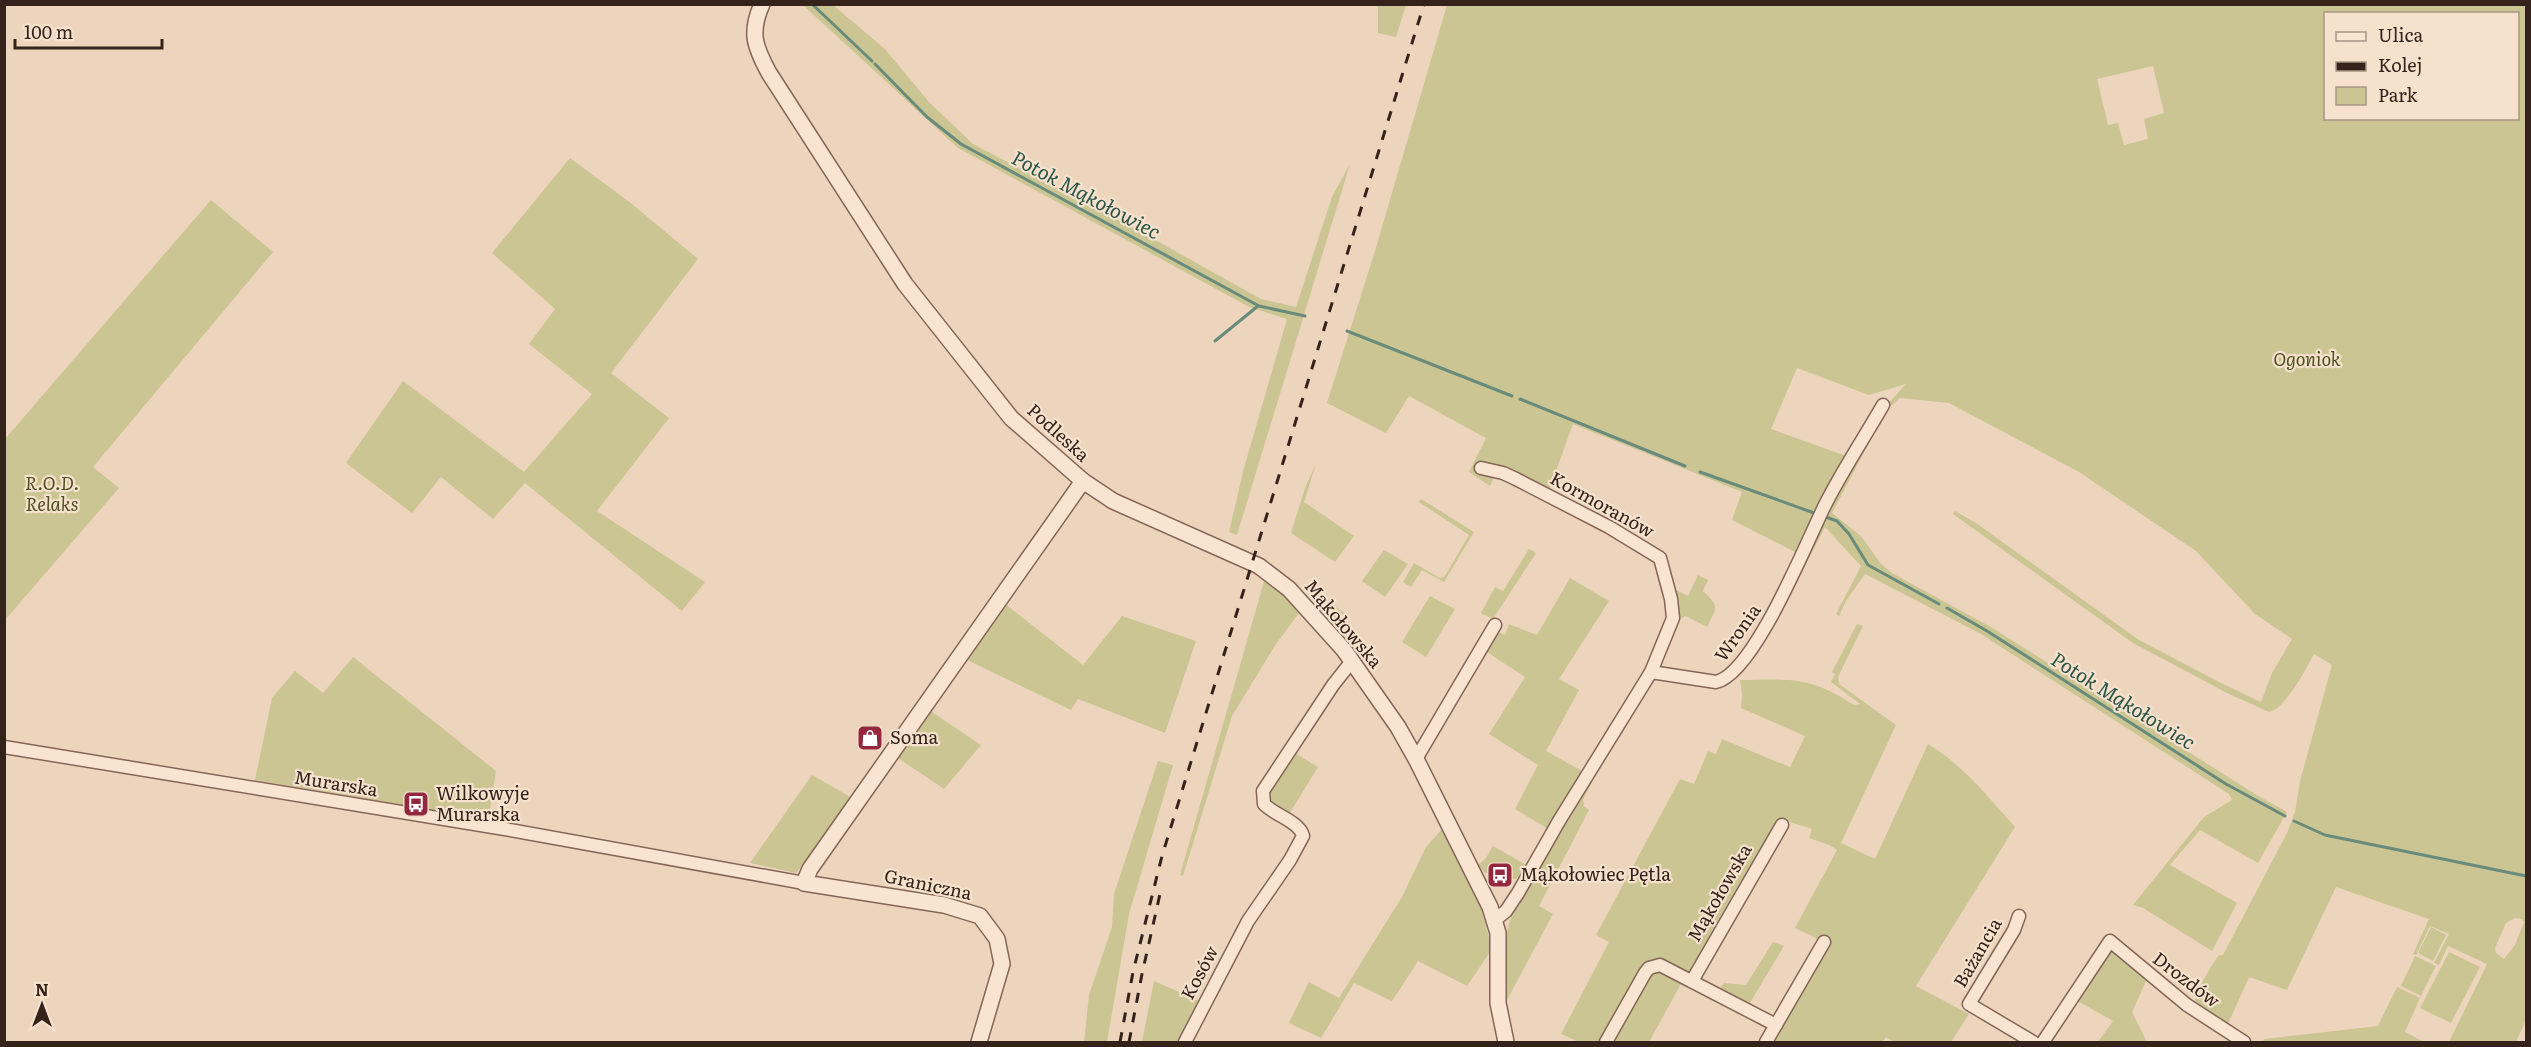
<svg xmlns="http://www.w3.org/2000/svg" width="2531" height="1047" font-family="Literata,serif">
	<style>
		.green { fill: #cac592; fill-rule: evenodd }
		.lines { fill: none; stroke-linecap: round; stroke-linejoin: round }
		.stream { stroke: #698b7b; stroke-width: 3 }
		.minor-casing { stroke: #856557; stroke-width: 15 }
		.tertiary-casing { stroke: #856557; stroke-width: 18 }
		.minor { stroke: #f8e4d0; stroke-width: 12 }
		.tertiary { stroke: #f8e4d0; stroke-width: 15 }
		.rail { stroke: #34221b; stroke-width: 3; stroke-dasharray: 10 10; stroke-linecap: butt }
		.labels { text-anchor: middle; stroke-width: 4.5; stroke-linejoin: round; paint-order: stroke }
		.park-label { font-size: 18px; font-style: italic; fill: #4e5022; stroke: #f5e1cc }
		.street-label { font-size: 18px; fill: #34221b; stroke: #f5e1cc }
		.poi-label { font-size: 18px; fill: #34221b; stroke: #f5e1cc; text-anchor: start }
		.water-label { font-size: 20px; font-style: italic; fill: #2a5448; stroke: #f5e1cc }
	</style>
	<rect width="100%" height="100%" fill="#edd5bd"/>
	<g class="green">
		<polygon points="803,5 833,5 885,49 929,102 973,144 1123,222 1261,299 1296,307 1332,197 1350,164 1237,535 1229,532 1244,468 1287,319 1249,307 958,148"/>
		<polygon points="1378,5 1406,5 1396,37 1378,33"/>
		<path d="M1447,5H2526V1020L2516,1042H2449L2487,964L2448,946L2439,965L2434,963L2449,934L2430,926L2416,955L2413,954L2429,919L2336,887L2287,990L2249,977L2228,1024L2196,1006C2192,995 2212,965 2219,955H2223L2287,833L2295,812L2300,781L2332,665L2314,654C2306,669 2285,709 2269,712L2229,694L2133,643L1953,514L1955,511L1976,523L2139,640L2221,683L2261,702L2272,673L2292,639L2255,614L2196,551L2079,472L1949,403L1900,398L1887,409L1832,513L1861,536L1881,564L1892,573L1991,627L2255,794L2287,812L2258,863L2200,830L2170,865L2237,903L2212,951L2143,908L2133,905L2204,817L2232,800L2229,794L1981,634L1865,574L1846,601L1839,616L1836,614L1861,566L1825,527L1795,585L1793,582L1819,524L1886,406L1906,384L1869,395L1797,368L1771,429L1846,456L1797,553L1732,520L1742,492L1573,424L1549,490L1496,473L1490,486L1469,472L1486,438L1409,396L1386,433L1327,403L1375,251ZM2326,14H2518V118H2326ZM2153,66L2164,113L2144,119L2148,139L2124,145L2118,123L2108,125L2097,79ZM2515,918L2522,919L2524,922L2515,945L2504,959L2496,953L2495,948L2506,923Z"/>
		<polygon points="570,158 632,204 698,259 611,373 669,418 597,511 705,582 682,611 525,483 493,519 441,477 412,513 346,463 403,381 524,472 592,394 529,344 555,309 492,253"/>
		<polygon points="211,200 273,252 93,467 119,488 5,620 5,439"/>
		<polygon points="1316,464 1304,502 1354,536 1335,562 1291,533 1306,485"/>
		<polygon points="1421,499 1474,532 1444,582 1422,570 1411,587 1403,582 1414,563 1440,578 1445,576 1469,535 1419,502"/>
		<polygon points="1529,549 1536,553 1493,619 1481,613 1495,587 1503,591"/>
		<polygon points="1384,550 1408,564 1385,597 1362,581"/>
		<path d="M1698,575L1708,580L1703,591C1720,607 1717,607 1707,627L1686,616L1678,619L1672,588L1688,596Z"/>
		<polygon points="1265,578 1302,609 1276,644 1232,716 1183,876 1180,875"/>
		<polygon points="1570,578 1609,601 1559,679 1579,690 1546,751 1582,771 1550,830 1515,809 1538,765 1489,734 1525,677 1487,652 1499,632 1505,635 1509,624 1537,635"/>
		<polygon points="1315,591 1344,613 1335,626 1311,598"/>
		<polygon points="1430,596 1455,609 1426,657 1402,642"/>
		<polygon points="1005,604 1083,665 1122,616 1196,641 1165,733 1078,699 1071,710 961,657"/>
		<path d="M1857,624L1863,626L1838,677L1839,684L1896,725L1841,843L1875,859L1928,744C1963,765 1988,797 2015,827L1916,986L1969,1014L1951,1042H1894L1886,1037L1882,1042H1771L1827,943L1795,928L1837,850L1829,845L1809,838L1812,829L1780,819L1693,971L1686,972L1656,958L1644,968L1601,1042H1579L1561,1034L1609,942L1596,935L1680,779L1694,784L1708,751L1716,754L1722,739L1790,767L1805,736L1741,708L1742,694L1740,680C1790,679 1810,676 1854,705L1860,704L1831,682L1835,674L1832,672Z"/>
		<polygon points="353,657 496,771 490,809 476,817 255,780 272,698 295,671 323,693"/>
		<polygon points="929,710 981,745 944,789 895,756"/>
		<polygon points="1293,752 1318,767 1288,816 1270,807 1266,790"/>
		<polygon points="1158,761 1173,765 1129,914 1107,1042 1084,1042 1089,995 1112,927 1114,894"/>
		<polygon points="812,775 852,798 796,873 750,863"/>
		<polygon points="1594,778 1583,800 1584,806 1589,810 1539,906 1553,914 1506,1002 1507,933 1510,920 1589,779"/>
		<polygon points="1444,827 1477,893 1492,949 1467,986 1418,961 1392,1001 1354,983 1321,1038 1289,1023 1309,982 1339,998 1402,897 1426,847"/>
		<path d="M1493,846L1528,866L1524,874L1521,873L1516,879L1502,877V874L1494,872L1493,875C1486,874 1482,871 1478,865L1486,858Z"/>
		<polygon points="2431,927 2446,935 2433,961 2418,953"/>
		<polygon points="1773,942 1784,946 1748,1006 1718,991 1724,983 1746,985"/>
		<polygon points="2110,951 2115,951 2147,979 2132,1012 2147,1042 2098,1042 2113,1021 2076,1000"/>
		<polygon points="2449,952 2480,967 2451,1023 2420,1008"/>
		<polygon points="2415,956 2436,966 2421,996 2401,986"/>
		<polygon points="1661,970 1682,982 1649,1042 1611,1042 1653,971"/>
		<polygon points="1154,981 1202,1002 1182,1042 1142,1042"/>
		<polygon points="2397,987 2420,998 2405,1032 2424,1042 2263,1042 2264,1039 2378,1026"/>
	</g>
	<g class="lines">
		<g class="stream">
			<polyline points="812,4 872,61"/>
			<polyline points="875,64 927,117 961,144 1259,306 1305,316"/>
			<polyline points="1347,331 1512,396"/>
			<polyline points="1215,341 1258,306"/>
			<polyline points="1520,399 1685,466"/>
			<polyline points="1700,472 1817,514"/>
			<polyline points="1823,516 1837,521 1849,534 1868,565 1939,604"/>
			<polyline points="1947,608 1987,631 2226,784 2285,816"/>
			<polyline points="2294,821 2325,835 2526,876"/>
		</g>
		<g class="minor-casing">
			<g id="minor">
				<polyline points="1481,468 1503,473 1516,479 1609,527 1660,558 1671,599 1673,618 1651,672"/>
				<polyline points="4,747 505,829 804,883"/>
				<polyline points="1416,759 1495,625"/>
				<polyline points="2019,916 2014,930 1969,1004 2033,1042"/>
				<path d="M1495,920L1506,911L1518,893L1559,821L1651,672L1716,682C1754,674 1807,541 1825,505C1842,471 1864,438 1883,405"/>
				<polyline points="1692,981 1782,825"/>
				<path d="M1185,1042L1248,921L1290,860L1303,836C1299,821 1274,815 1264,804L1263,791L1333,685L1352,661"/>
				<polyline points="1606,1042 1645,973 1649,968 1660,965 1776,1025"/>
				<polyline points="1766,1042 1824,942"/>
				<polyline points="2043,1042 2110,941 2187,1005 2244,1042"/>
			</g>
		</g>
		<g class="tertiary-casing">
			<g id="tertiary">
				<path d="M762,4C749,33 755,47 769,73L905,284L1011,418L1083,481L1113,501L1259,566L1289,589L1344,650L1398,727L1416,759L1490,907L1498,933V1003L1506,1042"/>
				<polyline points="979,1042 1002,964 997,939 980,916 944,905 804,883 810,869 1083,481"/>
			</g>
		</g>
		<use href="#minor" class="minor"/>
		<use href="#tertiary" class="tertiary"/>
		<g class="rail">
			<polyline points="1120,1042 1133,972 1162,856 1424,4"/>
			<polyline points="1129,1042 1142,974 1160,894"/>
		</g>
	</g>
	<defs>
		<g id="shop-square" transform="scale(1.35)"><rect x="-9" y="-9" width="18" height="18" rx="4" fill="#93273e" stroke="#f5e1cc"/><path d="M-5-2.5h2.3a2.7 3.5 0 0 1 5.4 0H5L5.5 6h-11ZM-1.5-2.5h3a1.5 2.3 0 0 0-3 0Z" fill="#fff"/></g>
		<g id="bus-square" transform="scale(1.35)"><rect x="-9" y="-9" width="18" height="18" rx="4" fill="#93273e" stroke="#f5e1cc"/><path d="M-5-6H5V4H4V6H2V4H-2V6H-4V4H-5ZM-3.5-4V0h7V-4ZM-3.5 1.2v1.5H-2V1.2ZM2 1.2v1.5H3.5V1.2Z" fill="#fff"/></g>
	</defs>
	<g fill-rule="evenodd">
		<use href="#shop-square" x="870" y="738"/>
		<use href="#bus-square" x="416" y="804"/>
		<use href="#bus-square" x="1500" y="875"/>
	</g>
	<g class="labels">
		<g class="park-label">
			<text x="2307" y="366">Ogoniok</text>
			<text x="52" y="490">R.O.D.<tspan x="52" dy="21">Relaks</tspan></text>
		</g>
		<g class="street-label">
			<text transform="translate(1058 433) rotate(42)" y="6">Podleska</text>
			<text transform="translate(1602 505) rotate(29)" y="6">Kormoranów</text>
			<text transform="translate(1343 624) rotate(50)" y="6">Mąkołowska</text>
			<text transform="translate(1738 633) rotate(-55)" y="6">Wronia</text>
			<text transform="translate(336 784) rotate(9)" y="6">Murarska</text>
			<text transform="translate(928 885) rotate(12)" y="6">Graniczna</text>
			<text transform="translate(1720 893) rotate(-60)" y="6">Mąkołowska</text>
			<text transform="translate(1978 953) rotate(-60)" y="6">Bażancia</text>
			<text transform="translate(1200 973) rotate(-62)" y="6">Kosów</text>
			<text transform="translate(2186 980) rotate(37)" y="6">Drozdów</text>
		</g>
		<g class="poi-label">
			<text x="890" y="744">Soma</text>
			<text x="436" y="800">Wilkowyje<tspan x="436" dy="21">Murarska</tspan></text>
			<text x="1520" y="881">Mąkołowiec Pętla</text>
		</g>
		<g class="water-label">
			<text transform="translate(1086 195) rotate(28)" y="7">Potok Mąkołowiec</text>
			<text transform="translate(2123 701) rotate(32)" y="7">Potok Mąkołowiec</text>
		</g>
	</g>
	<rect width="2531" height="1047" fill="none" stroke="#34221b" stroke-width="12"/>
	<rect x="2324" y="12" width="195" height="108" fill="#f5e1cc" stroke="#a89585" stroke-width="1.5"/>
	<rect x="2336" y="32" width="30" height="9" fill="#f8e4d0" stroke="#a89585" stroke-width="1.5"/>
	<text x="2378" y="42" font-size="18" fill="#34221b">Ulica</text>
	<rect x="2336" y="62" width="30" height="9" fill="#34221b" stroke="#a89585" stroke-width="1.5"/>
	<text x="2378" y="72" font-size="18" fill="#34221b">Kolej</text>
	<rect x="2336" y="87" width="30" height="18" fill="#cac592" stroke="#a89585" stroke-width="1.5"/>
	<text x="2378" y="102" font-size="18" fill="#34221b">Park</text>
	<g transform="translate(42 1005)" stroke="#f5e1cc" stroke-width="4.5" paint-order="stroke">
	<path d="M0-4.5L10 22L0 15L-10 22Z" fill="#34221b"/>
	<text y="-9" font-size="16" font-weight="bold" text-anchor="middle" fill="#34221b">N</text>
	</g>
	<path d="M15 39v9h147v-9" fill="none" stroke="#34221b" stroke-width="3"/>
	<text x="24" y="39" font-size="18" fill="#34221b" stroke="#f5e1cc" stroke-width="4.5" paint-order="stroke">100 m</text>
</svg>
